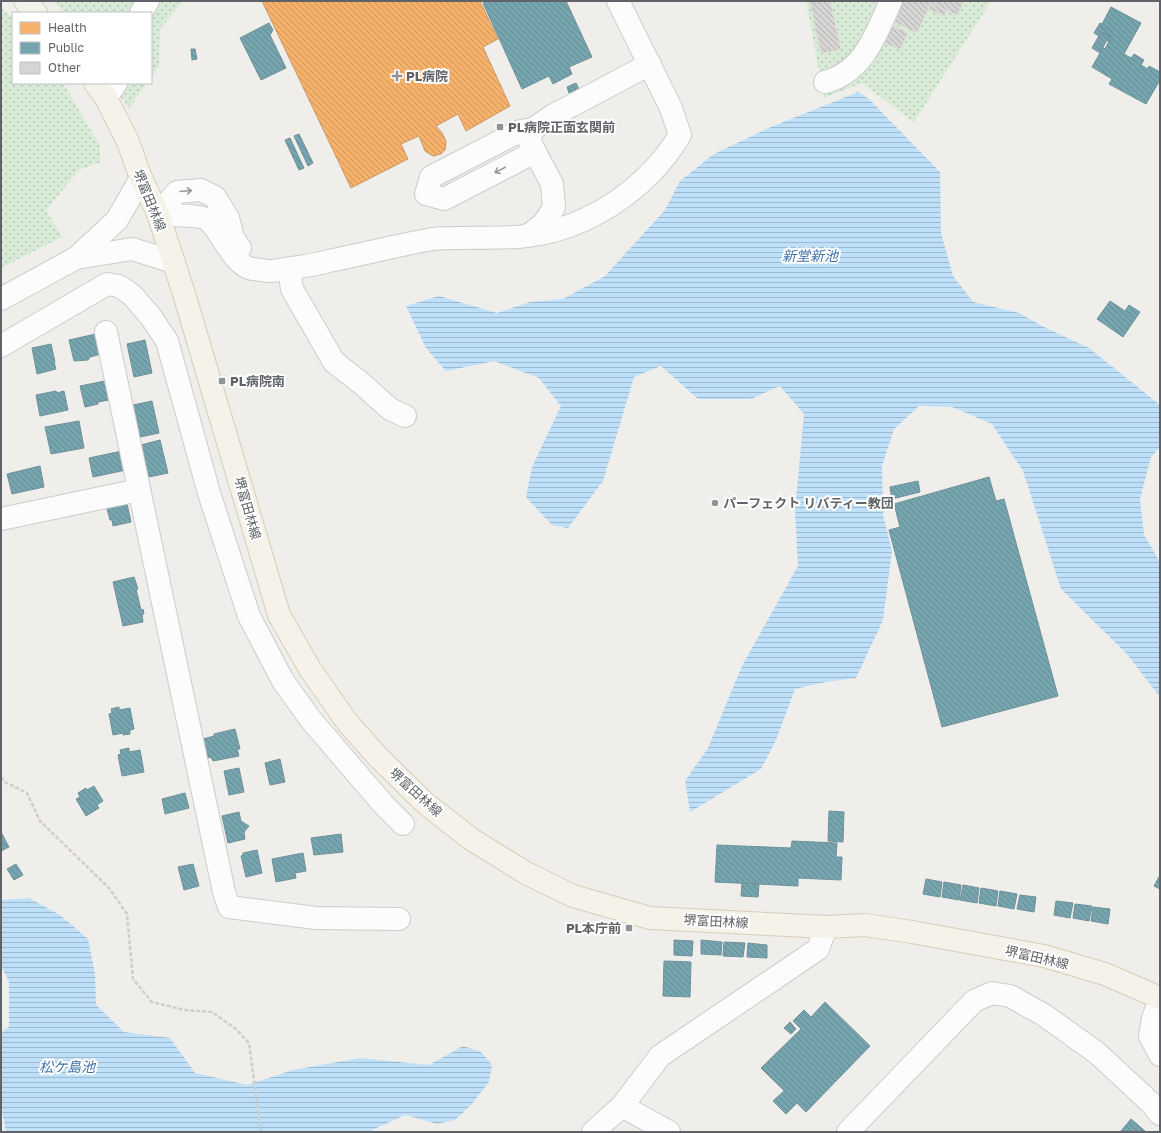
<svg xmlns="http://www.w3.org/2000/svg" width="1161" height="1133" font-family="'Golos Text','Noto Sans JP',sans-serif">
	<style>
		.grass { fill: url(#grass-dots) }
		.water { fill: url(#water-rules) }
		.health { fill: url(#health-back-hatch); stroke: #c99a6a }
		.public { fill: url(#public-back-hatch); stroke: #6f919a }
		.building { fill: url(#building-back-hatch); stroke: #deddd9 }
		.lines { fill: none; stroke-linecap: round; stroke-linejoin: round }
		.minor-casing { stroke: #cbcccc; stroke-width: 24 }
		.major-casing { stroke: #d7ceb8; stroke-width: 24 }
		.path { stroke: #cacfcc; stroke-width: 2.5; stroke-dasharray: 4 2; stroke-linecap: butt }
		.minor { stroke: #fdfcfc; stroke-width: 22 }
		.major { stroke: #f4f2e9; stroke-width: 22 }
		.oneway { stroke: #96999c }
		.poi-dot { fill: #919496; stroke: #fff; stroke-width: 1.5 }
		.labels { text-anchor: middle; stroke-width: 4; stroke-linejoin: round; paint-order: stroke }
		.poi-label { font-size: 13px; font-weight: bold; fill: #5f6368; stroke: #fff; text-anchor: start }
		.street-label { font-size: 13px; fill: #5f6368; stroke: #fff }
		.water-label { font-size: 14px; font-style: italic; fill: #4174aa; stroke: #fff }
	</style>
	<defs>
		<pattern id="grass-dots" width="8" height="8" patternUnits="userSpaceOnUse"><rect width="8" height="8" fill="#d8ebd6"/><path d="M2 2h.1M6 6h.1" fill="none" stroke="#b2c2b1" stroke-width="1.8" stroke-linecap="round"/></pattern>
		<pattern id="water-rules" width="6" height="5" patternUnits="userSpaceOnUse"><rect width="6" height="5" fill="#bfe0f9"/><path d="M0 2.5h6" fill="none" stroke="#9eb9cd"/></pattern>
		<pattern id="health-back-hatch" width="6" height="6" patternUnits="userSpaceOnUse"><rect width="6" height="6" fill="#f6b26b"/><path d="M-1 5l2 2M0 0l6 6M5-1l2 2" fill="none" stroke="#ca945c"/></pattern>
		<pattern id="public-back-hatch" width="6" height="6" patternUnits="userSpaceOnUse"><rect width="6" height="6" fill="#76a5af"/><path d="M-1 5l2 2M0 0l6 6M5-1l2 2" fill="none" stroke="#648a92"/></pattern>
		<pattern id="building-back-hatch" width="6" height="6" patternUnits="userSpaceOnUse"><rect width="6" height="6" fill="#d6d5d3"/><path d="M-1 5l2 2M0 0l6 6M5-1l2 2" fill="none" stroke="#b1b0af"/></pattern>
	</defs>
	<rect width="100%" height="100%" fill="#efeeea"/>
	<g class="grass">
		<polygon points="53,1 183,1 160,29 159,66 151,77 151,13 63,13 59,7"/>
		<polygon points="806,1 991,1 914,122 862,83 824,98"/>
		<polygon points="1,7 13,19 13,83 63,83 100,146 100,162 79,170 46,210 62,237 1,268"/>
		<polygon points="111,83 147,83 129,108"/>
	</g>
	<g class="water">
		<polygon points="858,92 869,99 940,172 941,233 953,276 973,302 1019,313 1044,327 1089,348 1160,405 1160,447 1151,457 1140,499 1144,535 1160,562 1160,697 1126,653 1061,589 1023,471 992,424 952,407 919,406 894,429 882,466 883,515 892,551 883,620 856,678 826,682 795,689 776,740 761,769 690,812 685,781 708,748 742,666 798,566 795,510 804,414 780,386 751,399 698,399 661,366 634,377 603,481 568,528 552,525 526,497 532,467 561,406 539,378 494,361 446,371 426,348 406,306 439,296 497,313 530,302 563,299 605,276 665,210 680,181 714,154 771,127"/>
		<polygon points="29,898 60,915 88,939 95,974 96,1005 124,1032 170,1038 195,1073 247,1085 293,1070 360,1058 429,1065 463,1046 481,1052 492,1065 489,1082 471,1105 455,1120 437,1124 405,1115 368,1132 6,1132 1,1105 1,1033 9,1027 9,982 1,965 1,900"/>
	</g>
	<polygon class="health" points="262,1 480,1 498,39 483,47 510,106 466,131 458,114 436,126 442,133 446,141 445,150 441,154 433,156 425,151 419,136 401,144 408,159 351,188"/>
	<g class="public">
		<polygon points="486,1 566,1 592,57 569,67 572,74 553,84 549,76 522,89 483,3 486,2"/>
		<polygon points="1111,7 1141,23 1124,54 1131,58 1134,54 1144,60 1141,65 1148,69 1149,66 1160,72 1160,80 1146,104 1109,84 1112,79 1092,67 1103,48 1105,49 1113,33 1101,26"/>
		<polygon points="269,23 273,30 270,35 286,68 261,80 240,38"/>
		<polygon points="1100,23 1102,24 1101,26 1113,33 1109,42 1107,40 1109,36 1101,32 1099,36 1094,33"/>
		<polygon points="1101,32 1109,36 1100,53 1092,48"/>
		<polygon points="191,49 195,49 197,59 192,60"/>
		<polygon points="576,83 579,89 569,93 567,87"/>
		<polygon points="299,134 313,163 308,166 294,136"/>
		<polygon points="290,138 304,168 299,170 285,140"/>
		<polygon points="1110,301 1125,311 1129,305 1140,312 1123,337 1097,319"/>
		<polygon points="100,333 105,353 90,357 88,360 74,361 69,340"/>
		<polygon points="145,340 152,373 134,377 127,344"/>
		<polygon points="51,344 55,362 54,362 56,369 37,374 32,348"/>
		<polygon points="110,380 114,399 98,402 98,404 85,407 80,386"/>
		<polygon points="56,391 57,393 64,391 68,410 40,416 36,395"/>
		<polygon points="152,401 159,433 140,437 133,405"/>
		<polygon points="79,421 84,448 51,454 45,427"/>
		<polygon points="160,440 168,473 149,477 141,445"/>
		<polygon points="122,451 126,470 93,477 89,458"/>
		<polygon points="40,466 44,487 12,494 7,474"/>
		<polygon points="989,477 996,501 1004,499 1058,696 942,727 889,530 900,527 894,504"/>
		<polygon points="918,481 920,492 892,499 890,487"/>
		<polygon points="126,499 131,522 113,526 112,520 110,520 107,509 110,508 109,502"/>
		<polygon points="134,577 138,589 136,589 141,610 143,609 144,614 142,614 143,622 123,626 113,582"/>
		<polygon points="119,707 119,710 130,708 134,729 130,730 130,734 123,735 123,733 113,735 109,714 112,713 111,709"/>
		<polygon points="235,729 240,749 237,749 239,756 213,761 211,757 207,758 203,739 214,736 214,734"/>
		<polygon points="129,748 129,752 140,750 144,772 122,776 118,755 121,754 120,750"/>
		<polygon points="280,759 285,782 270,785 265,763"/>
		<polygon points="239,768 244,792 229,795 224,771"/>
		<polygon points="94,786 103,801 97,805 99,808 86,816 76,799 80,797 78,793 86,788 87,790"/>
		<polygon points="185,793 189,808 165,814 162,799"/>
		<polygon points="829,811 844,812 843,842 828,841"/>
		<polygon points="239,812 241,821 249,826 244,832 245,839 228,843 222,816"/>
		<polygon points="1,832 9,847 1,851"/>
		<polygon points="341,834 343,852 314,855 311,838"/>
		<polygon points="792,841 837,843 836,857 842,857 841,880 798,878 798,886 715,882 717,845 791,848"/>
		<polygon points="257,850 262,873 246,877 241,856 243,855 243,853"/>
		<polygon points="303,853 306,871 295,873 296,878 276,882 272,859"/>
		<polygon points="16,864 23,875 14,880 7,869"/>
		<polygon points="193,864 199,886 184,890 178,867"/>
		<polygon points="1160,875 1160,889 1154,886"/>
		<polygon points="926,879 942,882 940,897 923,894"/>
		<polygon points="944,882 961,885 959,900 942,897"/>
		<polygon points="742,883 759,884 758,897 741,896"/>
		<polygon points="963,885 979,888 977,903 960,900"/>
		<polygon points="981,888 998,891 996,906 979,903"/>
		<polygon points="1000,891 1017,894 1014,909 998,906"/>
		<polygon points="1020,895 1036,897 1034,912 1017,909"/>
		<polygon points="1056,901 1073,903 1070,918 1054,915"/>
		<polygon points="1075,904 1092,906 1089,921 1073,918"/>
		<polygon points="1093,907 1110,909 1108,924 1091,921"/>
		<polygon points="674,940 693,941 692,956 674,955"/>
		<polygon points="701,940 722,942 721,955 701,954"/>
		<polygon points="724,942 745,943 743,957 723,956"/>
		<polygon points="748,943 767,945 767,958 747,957"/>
		<polygon points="664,961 691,962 690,997 663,996"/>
		<polygon points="825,1002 870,1046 806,1112 761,1068 801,1029 793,1021 804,1010 811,1017"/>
		<polygon points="790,1022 796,1029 791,1034 784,1028"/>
		<polygon points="784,1091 797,1103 786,1114 773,1101"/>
		<polygon points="1131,1119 1146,1132 1120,1132"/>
	</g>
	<g class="building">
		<polygon points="810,1 830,1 841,49 821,54"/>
		<polygon points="903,1 964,1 957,15 931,3 917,33 894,22"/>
		<polygon points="931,3 947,11 944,16 928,9"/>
		<polygon points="891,25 908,33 900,50 883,42"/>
	</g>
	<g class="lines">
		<g class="minor-casing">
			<g id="minor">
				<polyline points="141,13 148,1"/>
				<path d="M825,82C864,72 876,34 891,1"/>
				<polyline points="106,98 116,83"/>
				<polyline points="533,129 520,131 431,177 426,194 444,199 535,152"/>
				<path d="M158,214C168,215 202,215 208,220C221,231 234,266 252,269C257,269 266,271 270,271C275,271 280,270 285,269C300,267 314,265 329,261C364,254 398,245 433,239C441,238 449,238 457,238C480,237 504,239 526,236C589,229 648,188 680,135L671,108L618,1"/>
				<polyline points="158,214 177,192 201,190 215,197 228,218 233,238 240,248"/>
				<polyline points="527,236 542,225 548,217 554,207 552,184 529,140 533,129 552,116 650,64"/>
				<polyline points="76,258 132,249 174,262"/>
				<polyline points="289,269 292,289 334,362 361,383 390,409 405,416"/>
				<polyline points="1,299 76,258 117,220 141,178"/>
				<polyline points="106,332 224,892 229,907 316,918 399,919"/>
				<polyline points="1,346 107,284 119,286 132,295 151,317 167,341 209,493 249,616 283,681 311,720 383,804 403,824"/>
				<polyline points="1,519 139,490"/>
				<polyline points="1160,1000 1153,1018 1150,1036 1160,1055"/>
				<polyline points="622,1106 669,1132"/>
				<polyline points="593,1132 622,1106 660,1056 818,949 826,927"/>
				<polyline points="848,1132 974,1001 992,993 1010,996 1044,1015 1097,1053 1151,1103 1160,1114"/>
			</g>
		</g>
		<g class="major-casing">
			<g id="major">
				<polyline points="25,1 36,13"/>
				<polyline points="95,83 106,98 128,142 141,178 158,214 185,297 279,615 310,669 347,722 378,757 425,803 471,839 526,873 573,896 650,918 826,927 865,925 912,932 1044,956 1105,974 1160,998"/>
			</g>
		</g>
		<polyline class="path" points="1,777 5,782 27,793 40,821 109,888 127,914 133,979 152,1002 185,1010 212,1012 236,1029 249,1043 261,1132"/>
		<use href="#minor" class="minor"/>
		<use href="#major" class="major"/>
	</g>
	<defs><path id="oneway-shaft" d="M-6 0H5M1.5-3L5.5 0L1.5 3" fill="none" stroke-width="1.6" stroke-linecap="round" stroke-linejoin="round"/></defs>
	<g class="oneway">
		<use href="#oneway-shaft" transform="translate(500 170) rotate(152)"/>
		<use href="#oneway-shaft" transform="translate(186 191) rotate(-5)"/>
	</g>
	<g class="poi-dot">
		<path d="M395 70h4v4h4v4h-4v4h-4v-4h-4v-4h4z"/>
		<rect x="496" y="123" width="8" height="8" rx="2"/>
		<rect x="218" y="377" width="8" height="8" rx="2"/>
		<circle cx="715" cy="503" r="4"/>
		<rect x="625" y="924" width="8" height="8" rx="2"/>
	</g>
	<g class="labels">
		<g class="poi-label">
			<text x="406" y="81">PL病院</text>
			<text x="508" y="132">PL病院正面玄関前</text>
			<text x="230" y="386">PL病院南</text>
			<text x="723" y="508">パーフェクト リバティー教団</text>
			<text x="621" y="933" text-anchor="end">PL本庁前</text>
		</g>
		<g class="street-label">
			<text transform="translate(150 200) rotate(68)" y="5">堺富田林線</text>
			<text transform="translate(248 508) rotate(74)" y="5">堺富田林線</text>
			<text transform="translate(416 792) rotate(42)" y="5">堺富田林線</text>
			<text transform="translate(716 921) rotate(3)" y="5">堺富田林線</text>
			<text transform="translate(1037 957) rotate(13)" y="5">堺富田林線</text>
		</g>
		<g class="water-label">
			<text x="810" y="261">新堂新池</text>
			<text x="67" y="1072">松ケ島池</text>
		</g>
	</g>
	<rect width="1161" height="1133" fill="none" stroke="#5f6368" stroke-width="4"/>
	<rect x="12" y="12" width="140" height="72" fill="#ffffff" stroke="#bfc1c3"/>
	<rect x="20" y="22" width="20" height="12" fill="#f6b26b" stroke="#bfc1c3"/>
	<text x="48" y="32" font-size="12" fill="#5f6368">Health</text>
	<rect x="20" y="42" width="20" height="12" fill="#76a5af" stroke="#bfc1c3"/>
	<text x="48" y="52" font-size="12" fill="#5f6368">Public</text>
	<rect x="20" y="62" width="20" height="12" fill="#d6d5d3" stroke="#bfc1c3"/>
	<text x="48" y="72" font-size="12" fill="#5f6368">Other</text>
</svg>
